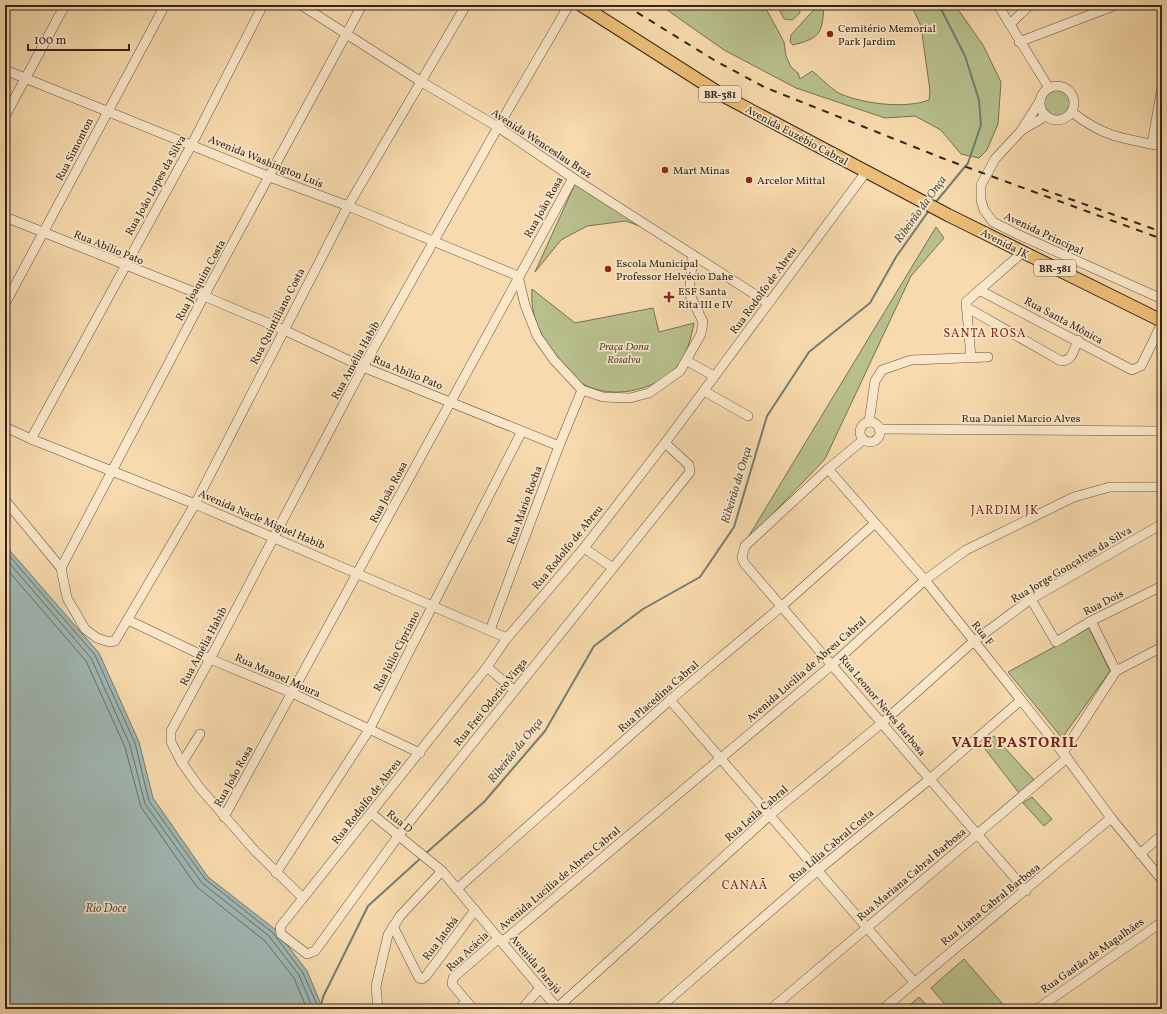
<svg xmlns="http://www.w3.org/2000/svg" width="1167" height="1014" font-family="Vollkorn,serif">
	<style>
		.green { fill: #b8c08d; stroke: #767254 }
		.water { fill: #a0b8b4; stroke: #747d76 }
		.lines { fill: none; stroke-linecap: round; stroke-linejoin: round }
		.shore { stroke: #6a6e67; stroke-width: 1 }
		.stream { stroke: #747d76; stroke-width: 2 }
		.minor-casing { stroke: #64523f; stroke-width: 10 }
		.major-casing { stroke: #33251a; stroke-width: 14 }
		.minor { stroke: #fae7ca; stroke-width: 9 }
		.major { stroke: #ecbd76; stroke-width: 12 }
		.rail { stroke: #33251a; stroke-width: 2; stroke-dasharray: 7 7; stroke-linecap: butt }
		.poi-dot { fill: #8f2418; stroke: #fae7ca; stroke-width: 1.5 }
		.labels { text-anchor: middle; stroke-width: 3.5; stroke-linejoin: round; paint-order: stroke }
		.shield { fill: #fae7ca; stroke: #6f5f4f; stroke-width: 1 }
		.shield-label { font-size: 10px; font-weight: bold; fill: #33251a }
		.poi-label { font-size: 11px; fill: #33251a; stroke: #fae7ca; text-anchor: start }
		.street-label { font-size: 11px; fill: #33251a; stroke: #fae7ca }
		.park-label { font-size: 11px; font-style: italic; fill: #544c37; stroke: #fae7ca }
		.water-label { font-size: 12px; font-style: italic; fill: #545148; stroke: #fae7ca }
		.neighbourhood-label { font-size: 12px; letter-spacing: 1px; fill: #7a1f14; stroke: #fae7ca }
		.district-label { font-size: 15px; font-weight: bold; letter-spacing: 1px; fill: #7a1f14; stroke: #fae7ca }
	</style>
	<rect width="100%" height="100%" fill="#f7daad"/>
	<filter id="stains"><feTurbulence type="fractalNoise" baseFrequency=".005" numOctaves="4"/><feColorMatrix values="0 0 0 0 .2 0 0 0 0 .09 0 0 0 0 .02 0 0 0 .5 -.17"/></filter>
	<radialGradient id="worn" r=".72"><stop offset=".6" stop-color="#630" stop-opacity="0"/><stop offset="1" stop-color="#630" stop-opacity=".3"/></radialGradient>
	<g class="green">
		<path d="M660,5H764L784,42L786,56L791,67L798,73L800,79L812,71C819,76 834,92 841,94C864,104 906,109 929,100L930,91L921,26L911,5H955L983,45L1001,82L998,124L987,150L979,158L961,154L941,130L915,116L885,118L796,88L724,50Z"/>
		<polygon points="777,5 799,5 800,13 792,20 784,19"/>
		<path d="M818,5L824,7C822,34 820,38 793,45L790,42L791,35Z"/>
		<circle cx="1057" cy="103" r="14"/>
		<polygon points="575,184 642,227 626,221 587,226 561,240 535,272"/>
		<polygon points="936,227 944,238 911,276 825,459 744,544"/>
		<path d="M532,289L575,323L653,308L659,332L694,323C691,338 687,356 676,368C654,391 612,400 583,384C573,378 564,364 556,355C540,336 530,315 532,289Z"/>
		<polygon points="1089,628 1110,671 1062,738 1008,672"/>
		<polygon points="994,736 1034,780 1019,793 982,745"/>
		<polygon points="1032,797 1052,819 1044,826 1023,803"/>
		<polygon points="964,959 1007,1009 949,1009 931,988"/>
		<polygon points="919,997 930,1009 905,1009"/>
	</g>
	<polygon class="water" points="5,545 99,653 139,742 153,798 208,877 276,930 307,971 323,1009 5,1009"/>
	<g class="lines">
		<g class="shore">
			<polyline points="5,551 95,655 135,743 149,801 205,879 273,933 303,973 319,1009"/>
			<polyline points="5,558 91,658 130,745 145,804 202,883 269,936 299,975 313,1009"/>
			<polyline points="5,567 86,661 125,747 141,807 197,887 265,941 294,978 307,1009"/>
		</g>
		<g class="stream">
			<polyline points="935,203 968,163 981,125 979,100 965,56 939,5"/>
			<polyline points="425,854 484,802 545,731 594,646 643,609 700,577 734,527 767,416 809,352 870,303 896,257 930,209"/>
			<polyline points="320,1009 323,997 368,906 422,857"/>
		</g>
		<g class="minor-casing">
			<g id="minor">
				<polyline points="301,5 420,81 498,127 573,178 768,303"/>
				<polyline points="998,5 1049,88"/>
				<polyline points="1010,24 1030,5"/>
				<polyline points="1019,42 1116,5"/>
				<polyline points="5,70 270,177 348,206 518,276 525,305 537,336 554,360 582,390 603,397 630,398 649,393 680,371 701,334 703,322 690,295 690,284 693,255"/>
				<circle cx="1057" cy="103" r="17"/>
				<polyline points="1040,101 1021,131 995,159 981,185 981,200 984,210 993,222 1017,234 1162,299"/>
				<path d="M1072,112C1103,137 1124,139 1162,146"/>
				<polyline points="5,116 65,5"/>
				<polyline points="1024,129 1046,116"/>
				<polyline points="1152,144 1162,87"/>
				<polyline points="5,217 204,296 284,330 363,367 559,446"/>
				<polyline points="979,290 1132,370 1141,366 1162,323"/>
				<polyline points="5,304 165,5"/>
				<path d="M966,307L1061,361C1072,362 1074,349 1078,340"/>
				<polyline points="971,357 966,302 1023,252"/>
				<polyline points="687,361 714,376"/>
				<polyline points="704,391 748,416"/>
				<polyline points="869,422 875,381 882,370 911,360 988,357"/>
				<circle cx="870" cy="432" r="10"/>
				<polyline points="5,427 31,439 195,504 507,638"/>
				<polyline points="879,429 1162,431"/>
				<polyline points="31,439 192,144 263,5"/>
				<polyline points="863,440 828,469 745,546 742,557 744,563 1026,891"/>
				<polyline points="665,443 689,465 690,472 399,835 315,951 307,954 281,934 280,927 487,667 507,638 584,548 665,443 866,172"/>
				<polyline points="828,469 925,580 974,641 1067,758 1111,818 1162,880"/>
				<polyline points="5,500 61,568 67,598 85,629 97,638 109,642 115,641 195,504 348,206 466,5"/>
				<polyline points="584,548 613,568"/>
				<polyline points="61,568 204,296 362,5"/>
				<polyline points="1031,599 1056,642 1091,621 1162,586"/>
				<polyline points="128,620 210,659 292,693 420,753"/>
				<polyline points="1091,621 1116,671"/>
				<polyline points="490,630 559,446 582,390"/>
				<polyline points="487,667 514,690"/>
				<polyline points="670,700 914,982"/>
				<polyline points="1063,753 1116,671 1162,647"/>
				<polyline points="182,763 200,734"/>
				<polyline points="372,814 442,871 558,1009"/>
				<polyline points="224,817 573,178"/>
				<polyline points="1140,854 1162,835"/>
				<polyline points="276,873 369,730 522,431"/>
				<polyline points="458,888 670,700 782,606 874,524"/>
				<polyline points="303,898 255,851 200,788 182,763 171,742 171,731 210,659 363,367 498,127 569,5"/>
				<polyline points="393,926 419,978 422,979 426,976 475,910"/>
				<polyline points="502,942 833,664 925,580 966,550 1074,497 1110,487 1162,487"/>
				<polyline points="557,1008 770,815 882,723 974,641 1031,599 1162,524"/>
				<polyline points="378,1009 376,986 388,935 400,916 442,871"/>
				<polyline points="459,1009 466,1001"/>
				<polyline points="473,1009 452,984 453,978 499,938"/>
				<polyline points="522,1009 540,988"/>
				<polyline points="658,1009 818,870 930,779 1021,700"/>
				<polyline points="771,1009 1067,758"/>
				<polyline points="883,1009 1111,818"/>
				<polyline points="1037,1009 1162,922"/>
			</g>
		</g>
		<g class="major-casing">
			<polyline id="major" points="581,5 722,95 948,215 1162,321"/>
		</g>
		<use href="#minor" class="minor"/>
		<use href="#major" class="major"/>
		<g class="rail">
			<polyline points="625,5 714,60 764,87 942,158 1162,239"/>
			<polyline points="1042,189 1162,232"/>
		</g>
	</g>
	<g class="poi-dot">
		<circle cx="830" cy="34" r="4"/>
		<circle cx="665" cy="170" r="4"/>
		<circle cx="749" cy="180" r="4"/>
		<circle cx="608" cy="269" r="4"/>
		<path d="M667 291h4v4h4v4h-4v4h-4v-4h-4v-4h4z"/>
	</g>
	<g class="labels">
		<g class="shield">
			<rect x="699" y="86" width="42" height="16" rx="3"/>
			<rect x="1034" y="260" width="42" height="16" rx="3"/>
		</g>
		<g class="shield-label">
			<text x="720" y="98">BR-381</text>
			<text x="1055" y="272">BR-381</text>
		</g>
		<g class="poi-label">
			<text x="838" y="32">Cemitério Memorial<tspan x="838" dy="13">Park Jardim</tspan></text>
			<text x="673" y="174">Mart Minas</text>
			<text x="757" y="184">Arcelor Mittal</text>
			<text x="616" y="267">Escola Municipal<tspan x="616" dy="13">Professor Helvécio Dahe</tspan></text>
			<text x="678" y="295">ESF Santa<tspan x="678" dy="13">Rita III e IV</tspan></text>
		</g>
		<g class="street-label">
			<text transform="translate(797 135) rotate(28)" y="4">Avenida Euzébio Cabral</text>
			<text transform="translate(542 143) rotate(33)" y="4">Avenida Wenceslau Braz</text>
			<text transform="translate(74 149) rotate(-63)" y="4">Rua Simonton</text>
			<text transform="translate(266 161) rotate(22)" y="4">Avenida Washington Luís</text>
			<text transform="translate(155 185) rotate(-61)" y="4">Rua João Lopes da Silva</text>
			<text transform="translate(543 207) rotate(-61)" y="4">Rua João Rosa</text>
			<text transform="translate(1044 233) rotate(25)" y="4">Avenida Principal</text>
			<text transform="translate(1005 243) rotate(27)" y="4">Avenida JK</text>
			<text transform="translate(109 247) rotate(22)" y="4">Rua Abílio Pato</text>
			<text transform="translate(200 280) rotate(-61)" y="4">Rua Joaquim Costa</text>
			<text transform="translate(763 290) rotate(-54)" y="4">Rua Rodolfo de Abreu</text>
			<text transform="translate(277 316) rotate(-63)" y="4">Rua Quintiliano Costa</text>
			<text transform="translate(1064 320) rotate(28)" y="4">Rua Santa Mônica</text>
			<text transform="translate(355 360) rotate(-61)" y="4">Rua Amélia Habib</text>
			<text transform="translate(408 372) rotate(22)" y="4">Rua Abílio Pato</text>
			<text x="1021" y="422">Rua Daniel Marcio Alves</text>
			<text transform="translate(388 492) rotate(-62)" y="4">Rua João Rosa</text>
			<text transform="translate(524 505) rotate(-70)" y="4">Rua Mário Rocha</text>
			<text transform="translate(262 519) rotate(23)" y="4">Avenida Nacle Miguel Habib</text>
			<text transform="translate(567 547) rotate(-51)" y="4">Rua Rodolfo de Abreu</text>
			<text transform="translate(1071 564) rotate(-31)" y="4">Rua Jorge Gonçalves da Silva</text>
			<text transform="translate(1103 602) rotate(-27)" y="4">Rua Dois</text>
			<text transform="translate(983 633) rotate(51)" y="4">Rua F</text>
			<text transform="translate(203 646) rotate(-62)" y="4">Rua Amélia Habib</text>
			<text transform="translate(396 651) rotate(-63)" y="4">Rua Júlio Cipriano</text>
			<text transform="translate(806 669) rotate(-41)" y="4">Avenida Lucilia de Abreu Cabral</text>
			<text transform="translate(278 675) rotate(24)" y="4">Rua Manoel Moura</text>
			<text transform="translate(658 696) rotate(-41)" y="4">Rua Placedina Cabral</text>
			<text transform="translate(490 702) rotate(-51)" y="4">Rua Frei Odorico Virga</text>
			<text transform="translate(883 705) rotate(50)" y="4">Rua Leonor Neves Barbosa</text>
			<text transform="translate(233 776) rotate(-61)" y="4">Rua João Rosa</text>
			<text transform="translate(366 801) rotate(-52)" y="4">Rua Rodolfo de Abreu</text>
			<text transform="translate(756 813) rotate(-41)" y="4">Rua Leila Cabral</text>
			<text transform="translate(400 821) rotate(38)" y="4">Rua D</text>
			<text transform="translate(831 845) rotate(-40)" y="4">Rua Lília Cabral Costa</text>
			<text transform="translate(911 874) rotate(-40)" y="4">Rua Mariana Cabral Barbosa</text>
			<text transform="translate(559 878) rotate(-40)" y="4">Avenida Lucilia de Abreu Cabral</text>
			<text transform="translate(990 904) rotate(-39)" y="4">Rua Liana Cabral Barbosa</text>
			<text transform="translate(440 938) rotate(-53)" y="4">Rua Jatobá</text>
			<text transform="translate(467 951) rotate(-43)" y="4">Rua Acácia</text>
			<text transform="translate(1092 955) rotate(-35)" y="4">Rua Gastão de Magalhães</text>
			<text transform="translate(536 964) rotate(50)" y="4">Avenida Parajú</text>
		</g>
		<g class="park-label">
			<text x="624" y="350">Praça Dona<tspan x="624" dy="13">Rosalva</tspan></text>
		</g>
		<g class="water-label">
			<text transform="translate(920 209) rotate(-54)" y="4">Ribeirão da Onça</text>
			<text transform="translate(736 485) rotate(-73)" y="4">Ribeirão da Onça</text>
			<text transform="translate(515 750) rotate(-51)" y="4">Ribeirão da Onça</text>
			<text x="106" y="912">Rio Doce</text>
		</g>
		<g class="neighbourhood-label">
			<text x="985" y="337">SANTA ROSA</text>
			<text x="1005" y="514">JARDIM JK</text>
			<text x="745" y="889">CANAÃ</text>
		</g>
		<g class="district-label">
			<text x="1015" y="747">VALE PASTORIL</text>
		</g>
	</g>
	<rect width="1167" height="1014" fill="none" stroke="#f7daad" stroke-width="20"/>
	<rect x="6" y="6" width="1155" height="1002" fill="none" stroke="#33251a" stroke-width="2"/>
	<rect x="10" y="10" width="1147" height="994" fill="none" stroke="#33251a"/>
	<path d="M28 44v6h101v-6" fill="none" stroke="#33251a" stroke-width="2"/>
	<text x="34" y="44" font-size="12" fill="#33251a" stroke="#fae7ca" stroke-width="3" paint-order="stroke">100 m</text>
	<rect width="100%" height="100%" filter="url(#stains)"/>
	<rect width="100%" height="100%" fill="url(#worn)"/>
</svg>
